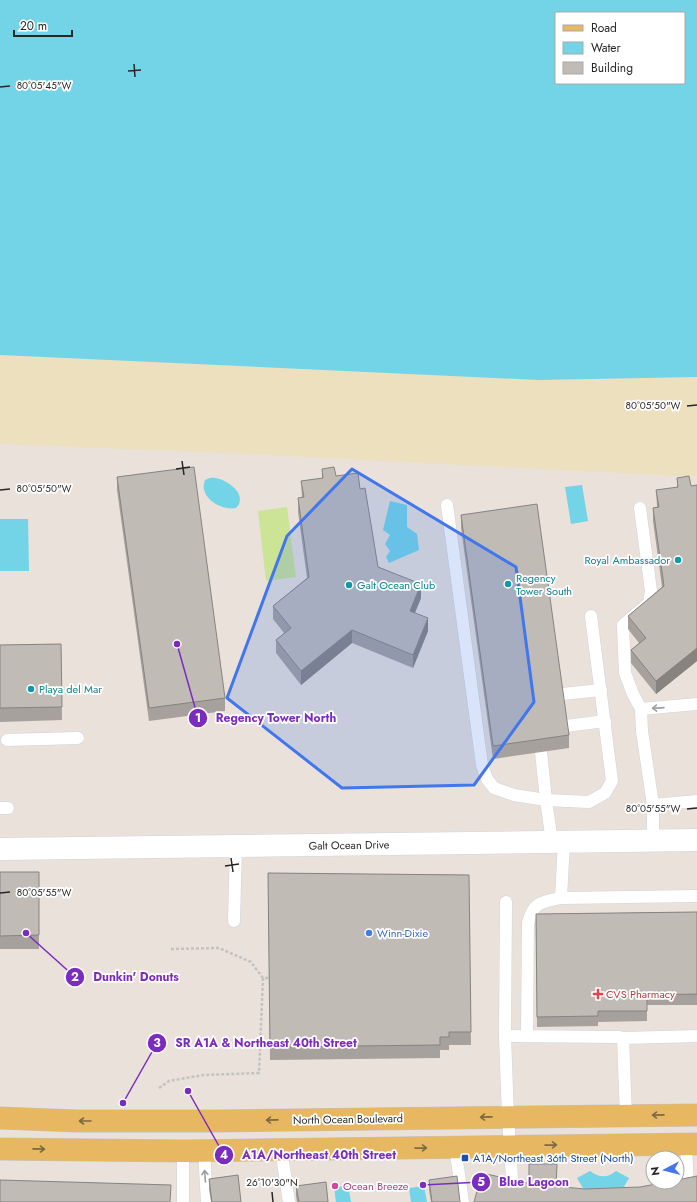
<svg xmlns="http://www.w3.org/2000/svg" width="697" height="1202" font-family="Jost,sans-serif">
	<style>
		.sand { fill: #ede0be }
		.pitch { fill: #cbe495 }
		.water { fill: #72d4e6; fill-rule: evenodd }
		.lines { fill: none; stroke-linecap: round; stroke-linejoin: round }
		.lane-casing { stroke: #cfd4e0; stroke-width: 13 }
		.street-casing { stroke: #cfd4e0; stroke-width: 23 }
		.primary-casing { stroke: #c3c3c3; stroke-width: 23 }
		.path { stroke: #c3c3c3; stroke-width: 2.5; stroke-dasharray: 3 2; stroke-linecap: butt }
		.lane { stroke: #fff; stroke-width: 12 }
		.street { stroke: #fff; stroke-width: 22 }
		.primary { stroke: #e7b861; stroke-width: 22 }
		.wall { fill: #a6a19d }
		.shaded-wall { fill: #87837f }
		.building { fill: #c1bbb6; stroke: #87837f }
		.oneway { stroke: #9e9e9e }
		.oneway2 { stroke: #7d6841 }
		.marked { fill: #4276ed; fill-opacity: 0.2; stroke: #4276ed; stroke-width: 3; stroke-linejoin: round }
		.ticks { fill: none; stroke: #272727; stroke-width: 1.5 }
		.culture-dot { fill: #0f9aa8; stroke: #fff; stroke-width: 1.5 }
		.shop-dot { fill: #3f7fe0; stroke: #fff; stroke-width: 1.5 }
		.health-dot { fill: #e0444e; stroke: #fff; stroke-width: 1.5 }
		.transit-dot { fill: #1a4fb4; stroke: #fff; stroke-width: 1.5 }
		.hotel-dot { fill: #d1479c; stroke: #fff; stroke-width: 1.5 }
		.labels { text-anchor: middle; stroke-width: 3.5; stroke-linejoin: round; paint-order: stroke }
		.culture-label { font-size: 11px; fill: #0d838f; stroke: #fff; text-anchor: start }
		.street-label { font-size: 11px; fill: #272727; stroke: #fff }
		.shop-label { font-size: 11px; fill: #366cbe; stroke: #fff; text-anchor: start }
		.health-label { font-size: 11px; fill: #be3a42; stroke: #fff; text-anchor: start }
		.transit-label { font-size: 11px; fill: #164399; stroke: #fff; text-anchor: start }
		.hotel-label { font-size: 11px; fill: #b23c85; stroke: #fff; text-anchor: start }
		.ticks-label { font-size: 10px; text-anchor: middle; fill: #272727; stroke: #fff; stroke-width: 3.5; stroke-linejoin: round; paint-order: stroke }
		.leader { fill: none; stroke: #7b2cbf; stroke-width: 1.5 }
		.callout-dot { fill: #7b2cbf; stroke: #fff; stroke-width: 1.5 }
		.mark-label { font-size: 12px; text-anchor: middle; font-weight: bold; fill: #fff }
		.callout-label { font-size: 12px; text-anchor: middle; font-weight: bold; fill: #7b2cbf; stroke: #fff; stroke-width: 3.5; stroke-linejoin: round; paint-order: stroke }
	</style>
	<rect width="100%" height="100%" fill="#e9e1da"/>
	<polygon class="sand" points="0,355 539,380 697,377 697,477 249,454 0,444"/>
	<polygon class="pitch" points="287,507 296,577 266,581 258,511"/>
	<g class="water">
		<path d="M0,0H697V377L539,380L0,355ZM556,13H684V83H556Z"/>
		<path d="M210,478C223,476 250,494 236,508C221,511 198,497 205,480Z"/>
		<polygon points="582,485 588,521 571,524 565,487"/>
		<polygon points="390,501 407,505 407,527 417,534 419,550 389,563 386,557 390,551 385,544 390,535 383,530"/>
		<polygon points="0,519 28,519 29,571 0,571"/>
		<path d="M590,1171C599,1178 608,1178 616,1171L629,1178L621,1192L586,1193L577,1178Z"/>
		<polygon points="348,1185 351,1202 336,1202 334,1187"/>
		<polygon points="424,1186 427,1202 411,1202 409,1188"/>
	</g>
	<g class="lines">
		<g class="lane-casing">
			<g id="lane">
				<polyline points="447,505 482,765 487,779 494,788 514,795 546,800 589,802 605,793 612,781 591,616"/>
				<polyline points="640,508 651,591 649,603 623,625 625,673 633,694 641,709"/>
				<polyline points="562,694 601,690"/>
				<polyline points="566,726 605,721"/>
				<polyline points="7,740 78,738"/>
				<polyline points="541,752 546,800 552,842"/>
				<polyline points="653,805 697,801"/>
				<polyline points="0,808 8,808"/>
				<polyline points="653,841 653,805 642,731 641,709 697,704"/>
				<polyline points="564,842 561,898 697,896"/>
				<polyline points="506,902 505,1036 508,1117 513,1194"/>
				<polyline points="234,921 236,846"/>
				<polyline points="505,1036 618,1037 623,1038"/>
				<path d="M527,1036L528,923C533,902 542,902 561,898"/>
				<polyline points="626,1116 623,1038 697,1036"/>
				<polyline points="686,1144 688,1191"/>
				<polyline points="455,1147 463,1202"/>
				<polyline points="281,1149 289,1202"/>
				<polyline points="183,1151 183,1202"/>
				<polyline points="204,1151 207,1202"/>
			</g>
		</g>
		<g class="street-casing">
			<polyline id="street" points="0,849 697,840"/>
		</g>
		<g class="primary-casing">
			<g id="primary">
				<polyline points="0,1118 77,1121 217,1121 697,1115"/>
				<polyline points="0,1149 183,1151 697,1144"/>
			</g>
		</g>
		<g class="path">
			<polyline points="171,949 219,948 251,962 263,978 269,978"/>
			<polyline points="159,1088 169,1081 203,1075 259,1073 263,978"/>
		</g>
		<use href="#lane" class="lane"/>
		<use href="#street" class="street"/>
		<use href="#primary" class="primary"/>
	</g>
	<g class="wall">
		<polygon points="322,469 360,489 378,567 421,598 415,613 428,631 413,668 352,643 301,685 276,653 276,640 284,633 273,619 273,606 307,578 298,512 298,498 302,498 301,481 322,478"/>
		<polygon points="117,477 225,698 225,711 149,721 117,490"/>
		<polygon points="677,478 691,486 697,485 697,661 656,694 631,663 631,650 639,643 628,629 628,616 662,587 653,521 653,508 657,507 656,490 677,488"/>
		<polygon points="461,515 569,735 569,748 493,759 461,528"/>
		<polygon points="61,644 62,720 0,722 0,645"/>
		<rect x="0" y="872" width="39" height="77"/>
		<polygon points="268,873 469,875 471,1045 449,1045 449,1050 440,1050 440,1058 270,1060"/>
		<polygon points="697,912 697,1005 647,1005 647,1021 598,1022 598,1026 537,1027 536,914"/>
		<polygon points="209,1179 241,1202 211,1202 209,1189"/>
		<polygon points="429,1180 460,1202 431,1202 429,1190"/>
		<polygon points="296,1186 328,1202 297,1202 296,1196"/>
	</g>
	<g class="shaded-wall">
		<polygon points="421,584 421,598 410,624 410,611"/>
		<polygon points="428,618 428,631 413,668 413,655"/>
		<polygon points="352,630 352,643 301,685 301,671"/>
		<polygon points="697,648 697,661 656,694 656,681"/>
	</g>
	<g class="building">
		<polygon points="194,467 225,698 149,708 117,477"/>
		<polygon points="334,467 336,476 358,473 360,489 365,488 378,567 421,584 410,611 428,618 413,655 352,630 301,671 276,640 291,628 273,606 309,577 298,498 304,497 301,481 323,478 322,469"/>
		<polygon points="689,476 691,486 697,485 697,648 656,681 631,650 646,638 628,616 664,586 653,508 659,507 656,490 678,487 677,478"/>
		<polygon points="537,504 569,735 493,746 461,515"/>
		<polygon points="61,644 62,707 0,708 0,645"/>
		<polygon points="0,872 39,872 39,935 0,936"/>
		<polygon points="268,873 469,875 471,1032 449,1032 449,1037 440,1037 440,1045 270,1047"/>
		<polygon points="697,912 697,994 647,995 647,1011 598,1011 598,1016 537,1017 536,914"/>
		<polygon points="529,1164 557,1164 556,1187 529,1184"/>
		<polygon points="482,1173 531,1184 585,1189 640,1187 667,1182 677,1182 677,1180 697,1176 697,1202 474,1202"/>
		<polygon points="238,1175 241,1202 212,1202 209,1179"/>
		<polygon points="457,1176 460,1202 432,1202 429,1180"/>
		<polygon points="0,1180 171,1185 170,1202 0,1202"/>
		<polygon points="326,1182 328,1202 299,1202 296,1186"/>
	</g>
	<defs><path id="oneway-shaft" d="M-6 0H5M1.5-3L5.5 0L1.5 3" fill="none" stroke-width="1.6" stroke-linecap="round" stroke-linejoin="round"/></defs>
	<g class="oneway">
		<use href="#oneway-shaft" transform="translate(658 708) rotate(176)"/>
		<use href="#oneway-shaft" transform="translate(205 1176) rotate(-94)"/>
	</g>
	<g class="oneway2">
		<use href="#oneway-shaft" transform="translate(658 1115) rotate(179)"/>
		<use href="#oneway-shaft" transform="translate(486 1117) rotate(179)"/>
		<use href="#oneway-shaft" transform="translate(272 1120) rotate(179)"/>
		<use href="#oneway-shaft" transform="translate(85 1121) rotate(180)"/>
		<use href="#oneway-shaft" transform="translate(551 1145) rotate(-1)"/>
		<use href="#oneway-shaft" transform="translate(421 1148) rotate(-1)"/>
		<use href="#oneway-shaft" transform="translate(39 1149) rotate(1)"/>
	</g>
	<path class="marked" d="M352,469L516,567L534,702L474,785L342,788L227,698L287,536Z"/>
	<path class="ticks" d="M134,64L135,77M128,71L141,70M0,87L10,86M687,406L697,405M182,461L184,475M176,469L190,467M0,490L10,489M687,809L697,808M231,858L233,872M225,866L239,864M0,893L10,892M272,1192L273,1202"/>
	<g class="culture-dot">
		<circle cx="678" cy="560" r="4"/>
		<circle cx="508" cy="584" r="4"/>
		<circle cx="349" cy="585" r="4"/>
		<circle cx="31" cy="689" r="4"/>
	</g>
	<circle class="shop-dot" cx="369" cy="933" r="4"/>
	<path class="health-dot" d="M596 988h4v4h4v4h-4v4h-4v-4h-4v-4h4z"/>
	<rect class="transit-dot" x="461" y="1154" width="8" height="8" rx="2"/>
	<circle class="hotel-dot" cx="335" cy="1186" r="4"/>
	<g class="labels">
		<g class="culture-label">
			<text x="670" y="564" text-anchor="end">Royal Ambassador</text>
			<text x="516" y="582">Regency<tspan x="516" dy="13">Tower South</tspan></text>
			<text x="357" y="589">Galt Ocean Club</text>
			<text x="39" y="693">Playa del Mar</text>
		</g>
		<g class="street-label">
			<text transform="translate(349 845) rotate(-1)" y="4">Galt Ocean Drive</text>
			<text transform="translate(348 1119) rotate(-1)" y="4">North Ocean Boulevard</text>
		</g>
		<g class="shop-label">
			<text x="377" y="937">Winn-Dixie</text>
		</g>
		<g class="health-label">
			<text x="606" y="998">CVS Pharmacy</text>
		</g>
		<g class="transit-label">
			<text x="473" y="1162">A1A/Northeast 36th Street (North)</text>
		</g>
		<g class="hotel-label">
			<text x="343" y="1190">Ocean Breeze</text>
		</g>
	</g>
	<g class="ticks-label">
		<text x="44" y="89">80°05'45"W</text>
		<text x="653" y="409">80°05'50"W</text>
		<text x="44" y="492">80°05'50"W</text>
		<text x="653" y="812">80°05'55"W</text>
		<text x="44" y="896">80°05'55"W</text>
		<text x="272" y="1186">26°10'30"N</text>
	</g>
	<path class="leader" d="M177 644L198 718M26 933L75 977M123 1103L157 1043M188 1091L224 1155M423 1185L481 1182"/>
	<g class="callout-dot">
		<circle cx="177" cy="644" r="4"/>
		<circle cx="26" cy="933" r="4"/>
		<circle cx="123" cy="1103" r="4"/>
		<circle cx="188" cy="1091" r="4"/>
		<circle cx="423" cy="1185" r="4"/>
		<circle cx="198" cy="718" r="10"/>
		<circle cx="75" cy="977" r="10"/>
		<circle cx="157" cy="1043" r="10"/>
		<circle cx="224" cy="1155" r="10"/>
		<circle cx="481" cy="1182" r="10"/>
	</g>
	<g class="mark-label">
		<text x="198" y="722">1</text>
		<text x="75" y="981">2</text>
		<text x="157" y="1047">3</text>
		<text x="224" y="1159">4</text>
		<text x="481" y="1186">5</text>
	</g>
	<g class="callout-label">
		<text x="276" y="722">Regency Tower North</text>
		<text x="136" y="981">Dunkin' Donuts</text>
		<text x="266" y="1047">SR A1A &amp; Northeast 40th Street</text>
		<text x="319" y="1159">A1A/Northeast 40th Street</text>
		<text x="534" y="1186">Blue Lagoon</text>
	</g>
	<rect x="555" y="12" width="130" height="72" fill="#ffffff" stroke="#a9a9a9"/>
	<rect x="563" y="25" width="20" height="6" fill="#e7b861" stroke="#a9a9a9"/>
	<text x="591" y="32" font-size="12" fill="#272727">Road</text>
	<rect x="563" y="42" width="20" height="12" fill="#72d4e6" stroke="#a9a9a9"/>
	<text x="591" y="52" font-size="12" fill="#272727">Water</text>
	<rect x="563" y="62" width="20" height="12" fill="#c1bbb6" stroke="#a9a9a9"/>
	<text x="591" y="72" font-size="12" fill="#272727">Building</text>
	<g transform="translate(665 1170) rotate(263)"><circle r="19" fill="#ffffff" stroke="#a9a9a9"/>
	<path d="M0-3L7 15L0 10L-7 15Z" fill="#4276ed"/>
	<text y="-6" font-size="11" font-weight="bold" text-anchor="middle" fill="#272727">N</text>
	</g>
	<path d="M14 30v6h58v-6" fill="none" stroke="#272727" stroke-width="2"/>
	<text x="20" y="30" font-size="12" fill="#272727" stroke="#ffffff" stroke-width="3" paint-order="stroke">20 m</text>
</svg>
